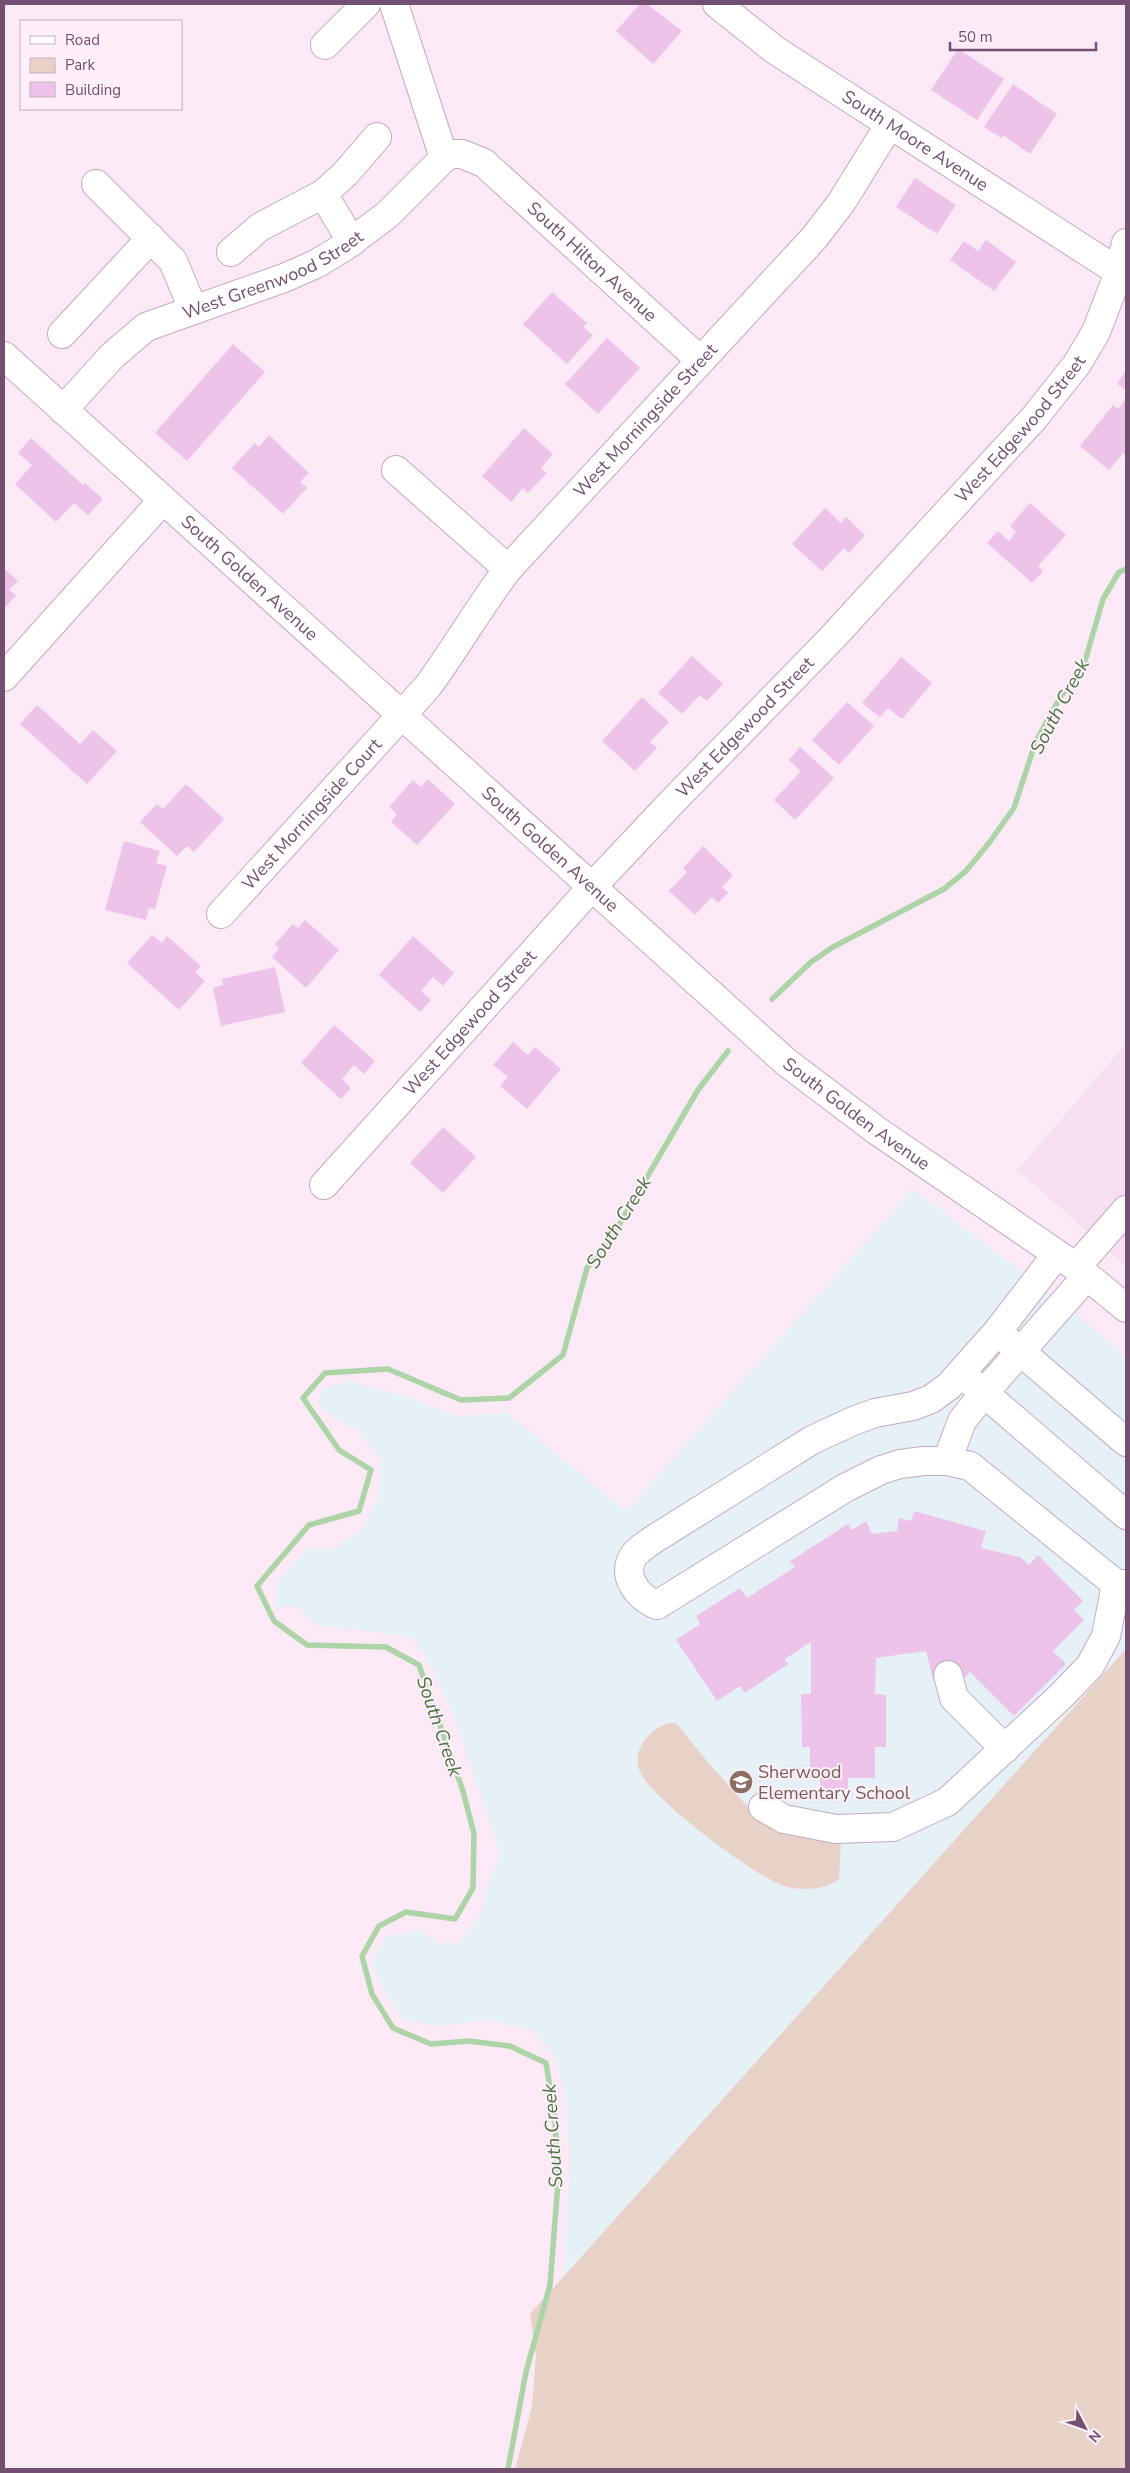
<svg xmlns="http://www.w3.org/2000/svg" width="1130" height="2473" font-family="'Nunito Sans',sans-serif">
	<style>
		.residential { fill: #f7def0 }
		.education { fill: #e6f1f7 }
		.green { fill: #e8d2c8 }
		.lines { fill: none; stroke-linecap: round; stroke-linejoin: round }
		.stream { stroke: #acd4a6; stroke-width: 5.5 }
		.building { fill: #eec3e9 }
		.minor-casing { stroke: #c5a8c1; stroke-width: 30 }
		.minor { stroke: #fff; stroke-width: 28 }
		.labels { text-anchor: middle; stroke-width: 4; stroke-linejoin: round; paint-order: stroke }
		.street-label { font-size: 18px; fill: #734f71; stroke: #feeff9 }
		.education-label { font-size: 18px; fill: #785e54; stroke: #feeff9; text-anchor: start }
		.water-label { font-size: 19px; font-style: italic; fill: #4a7743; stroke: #feeff9 }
	</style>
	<rect width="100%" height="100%" fill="#fbe9f5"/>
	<polygon class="residential" points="1126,1044 1126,1266 1018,1170"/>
	<polygon class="education" points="913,1189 1074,1311 1126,1357 1126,1649 564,2277 570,2161 566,2098 556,2059 533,2031 491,2020 442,2026 405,2021 382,1988 371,1962 387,1936 418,1930 438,1943 458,1944 482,1912 487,1887 500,1852 452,1712 433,1669 412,1637 317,1625 297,1607 276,1607 276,1583 307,1548 328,1551 360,1532 379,1496 381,1460 358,1430 320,1409 320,1391 348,1381 403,1395 455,1416 508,1413 626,1511"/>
	<g class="green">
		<polygon points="1126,1649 1126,2469 515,2469 532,2407 536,2355 530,2314"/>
		<path d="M668,1723H676L706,1760L759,1819L841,1842L839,1879C826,1891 797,1891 781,1885C750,1872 656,1802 641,1774C630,1752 648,1730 668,1723Z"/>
	</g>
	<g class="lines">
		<g class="stream">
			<polyline points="772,999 811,962 833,947 944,889 966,871 989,843 1014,808 1036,741 1061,696 1083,668 1103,599 1119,572 1126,569"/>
			<polyline points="508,2469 526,2372 550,2285 558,2183 555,2119 546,2063 510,2046 469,2041 431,2044 393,2028 372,1994 362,1956 379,1926 406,1912 455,1919 473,1888 474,1834 463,1791 419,1665 386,1647 307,1645 274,1621 257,1586 309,1525 359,1511 371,1470 339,1450 303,1398 325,1373 388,1369 461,1400 509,1398 563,1355 587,1268 616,1230 698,1090 728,1051"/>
		</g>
	</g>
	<g class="building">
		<polygon points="640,4 647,4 682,31 653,64 616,31"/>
		<polygon points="958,49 1004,79 977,120 931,90"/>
		<polygon points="1013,84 1057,114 1030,154 1003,135 1001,138 984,127"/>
		<polygon points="915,178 956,205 937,234 896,207"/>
		<polygon points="986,240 1016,262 994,291 950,260 964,241 978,251"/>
		<polygon points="552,292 587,323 583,327 593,335 567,364 523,324"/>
		<polygon points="607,338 640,368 598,414 565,384"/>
		<polygon points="233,344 265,372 187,461 155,433"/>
		<polygon points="1126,370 1126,390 1117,384"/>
		<polygon points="1125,400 1126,455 1123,453 1109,470 1080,446 1113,405 1118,409"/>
		<polygon points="524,428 553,454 541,468 547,473 528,493 523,488 511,502 482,476"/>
		<polygon points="269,435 309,473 300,482 307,488 283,514 232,468 255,443 259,447"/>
		<polygon points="31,438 83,485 85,483 103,499 88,515 74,503 56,522 15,484 32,465 18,453"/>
		<polygon points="1030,503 1066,535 1038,566 1043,571 1032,583 987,543 998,531 1009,541 1016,532 1010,526"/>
		<polygon points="825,508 841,523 846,517 865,535 849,553 844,548 822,571 792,544"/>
		<polygon points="4,568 18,581 9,590 16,595 4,609"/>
		<polygon points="692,656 723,684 707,701 700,695 682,714 658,693"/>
		<polygon points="901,657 932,683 902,719 888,708 880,717 862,703"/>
		<polygon points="642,697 669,722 650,742 657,748 635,771 602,741"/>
		<polygon points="847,702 874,726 839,765 812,740"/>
		<polygon points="37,705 80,744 93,730 117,751 87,784 20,724"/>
		<polygon points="800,747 834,778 795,820 774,800 801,771 789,760"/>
		<polygon points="428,779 455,804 417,845 391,822 397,814 389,807 413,780 421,787"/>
		<polygon points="186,784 224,819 194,852 187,846 177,856 140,822 157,804 163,809"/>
		<polygon points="124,841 160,851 156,863 167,866 155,909 149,908 146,920 105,910"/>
		<polygon points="703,846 733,875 722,887 728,893 718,903 712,897 695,915 669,891 687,872 683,868"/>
		<polygon points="305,920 339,950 306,988 272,957 279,949 275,944 293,924 298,928"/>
		<polygon points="152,935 162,943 167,936 201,966 195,972 205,981 179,1010 127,963"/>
		<polygon points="413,936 454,973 443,986 433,977 421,991 431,1000 420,1012 379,975"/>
		<polygon points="275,967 285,1012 221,1026 213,988 223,985 222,979"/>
		<polygon points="334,1025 375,1061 364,1074 354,1065 342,1079 351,1088 341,1099 301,1063"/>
		<polygon points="513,1042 528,1055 535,1047 561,1069 527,1109 500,1086 508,1077 493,1065"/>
		<polygon points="443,1127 476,1157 443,1193 410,1163"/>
		<polygon points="914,1511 986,1531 981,1548 1020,1557 1029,1565 1038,1555 1083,1601 1074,1610 1084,1620 1053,1651 1066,1664 1014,1716 970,1672 966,1677 953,1674 933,1679 926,1651 876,1658 875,1694 886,1695 886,1747 875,1747 875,1778 848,1778 848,1789 820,1789 820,1778 810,1778 810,1747 802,1747 801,1694 811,1694 811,1642 785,1659 788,1664 745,1693 740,1686 717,1701 676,1640 700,1624 696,1616 740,1588 747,1598 795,1567 790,1561 848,1524 852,1530 866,1521 872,1534 897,1531 899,1518 911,1521"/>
	</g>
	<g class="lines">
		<g class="minor-casing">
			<g id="minor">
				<polyline points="394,4 444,158"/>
				<path id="s1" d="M717,4L775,50L1119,272"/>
				<polyline points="325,45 366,4"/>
				<polyline points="96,184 173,261 193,309"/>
				<polyline points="323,194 352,242"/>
				<polyline points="231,252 260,227 323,194 345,174 377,137"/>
				<polyline points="62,334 151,238"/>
				<path id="s2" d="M4,356L786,1062L876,1130L1076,1267L1126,1308"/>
				<path id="s3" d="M63,410L112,356L146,327L284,278L316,264L344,247L387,215L444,158L452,154H462L484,163L700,360"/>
				<polyline points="396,470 508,569"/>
				<polyline points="4,677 163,500"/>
				<path id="s4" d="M221,914L428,686C456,648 479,607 508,569L814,238L841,203L890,124"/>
				<path id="s5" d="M324,1185L591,888L672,802L831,639L1034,418L1077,364L1096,332L1119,272L1126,243"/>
				<path d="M1057,1254L997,1332L949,1386L931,1399L913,1406L875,1413L853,1421L812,1440L651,1541C646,1545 639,1549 635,1554C619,1574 638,1598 657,1605L845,1488L881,1470L900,1464L924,1461H947L970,1466L1116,1584H1126"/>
				<polyline points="1076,1267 1126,1210"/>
				<polyline points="1006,1339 1126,1442"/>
				<polyline points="970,1381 1126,1515"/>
				<polyline points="947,1461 962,1421 984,1393 1087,1276"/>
				<polyline points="948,1675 954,1698 1005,1749"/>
				<polyline points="763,1807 784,1819 836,1829 893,1827 947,1802 1061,1696 1090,1666 1106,1636 1116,1584"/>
			</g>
		</g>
		<use href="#minor" class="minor"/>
	</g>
	<defs>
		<g id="school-disc" transform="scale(1.25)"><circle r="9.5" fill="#8d6e63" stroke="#feeff9"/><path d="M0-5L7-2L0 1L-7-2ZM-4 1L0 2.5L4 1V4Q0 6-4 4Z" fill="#fff"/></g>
	</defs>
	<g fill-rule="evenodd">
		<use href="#school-disc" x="741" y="1782"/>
	</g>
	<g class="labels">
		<g class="street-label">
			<text dy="6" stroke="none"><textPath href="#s1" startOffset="241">South Moore Avenue</textPath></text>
			<text dy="6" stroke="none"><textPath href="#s3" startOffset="655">South Hilton Avenue</textPath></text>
			<text dy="6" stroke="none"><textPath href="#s3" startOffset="255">West Greenwood Street</textPath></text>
			<text dy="6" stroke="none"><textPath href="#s4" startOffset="652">West Morningside Street</textPath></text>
			<text dy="6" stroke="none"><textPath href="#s5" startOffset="1028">West Edgewood Street</textPath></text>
			<text dy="6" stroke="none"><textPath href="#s2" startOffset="331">South Golden Avenue</textPath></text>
			<text dy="6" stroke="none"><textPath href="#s5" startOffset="622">West Edgewood Street</textPath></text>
			<text dy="6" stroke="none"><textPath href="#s4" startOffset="135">West Morningside Court</textPath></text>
			<text dy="6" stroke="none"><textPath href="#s2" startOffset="736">South Golden Avenue</textPath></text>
			<text dy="6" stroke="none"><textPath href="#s5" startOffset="218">West Edgewood Street</textPath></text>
			<text dy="6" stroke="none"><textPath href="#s2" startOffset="1141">South Golden Avenue</textPath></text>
		</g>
		<g class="education-label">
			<text x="758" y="1778">Sherwood<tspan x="758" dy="21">Elementary School</tspan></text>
		</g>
		<g class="water-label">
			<text transform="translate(1059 706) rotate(-62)" y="7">South Creek</text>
			<text transform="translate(618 1222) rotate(-58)" y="7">South Creek</text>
			<text transform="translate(440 1726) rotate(71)" y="7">South Creek</text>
			<text transform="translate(552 2136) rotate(-94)" y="7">South Creek</text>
		</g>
	</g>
	<rect width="1130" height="2473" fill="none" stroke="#734f71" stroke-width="10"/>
	<rect x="20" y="20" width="162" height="90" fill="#feeff9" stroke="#c6afc3"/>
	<rect x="30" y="36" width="25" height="8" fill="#ffffff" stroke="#c6afc3"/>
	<text x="65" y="45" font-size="15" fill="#734f71">Road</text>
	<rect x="30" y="58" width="25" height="15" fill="#e8d2c8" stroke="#c6afc3"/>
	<text x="65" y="70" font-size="15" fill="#734f71">Park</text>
	<rect x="30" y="82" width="25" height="15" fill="#eec3e9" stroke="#c6afc3"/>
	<text x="65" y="95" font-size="15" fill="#734f71">Building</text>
	<g transform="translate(1085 2428) rotate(131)" stroke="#feeff9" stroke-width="4" paint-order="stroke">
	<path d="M0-4L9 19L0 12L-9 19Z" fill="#734f71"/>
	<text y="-8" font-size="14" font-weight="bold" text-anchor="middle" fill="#734f71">N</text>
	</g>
	<path d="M950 42v8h146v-8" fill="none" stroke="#734f71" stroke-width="2.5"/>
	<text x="958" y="42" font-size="15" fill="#734f71" stroke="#feeff9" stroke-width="4" paint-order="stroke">50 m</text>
</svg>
